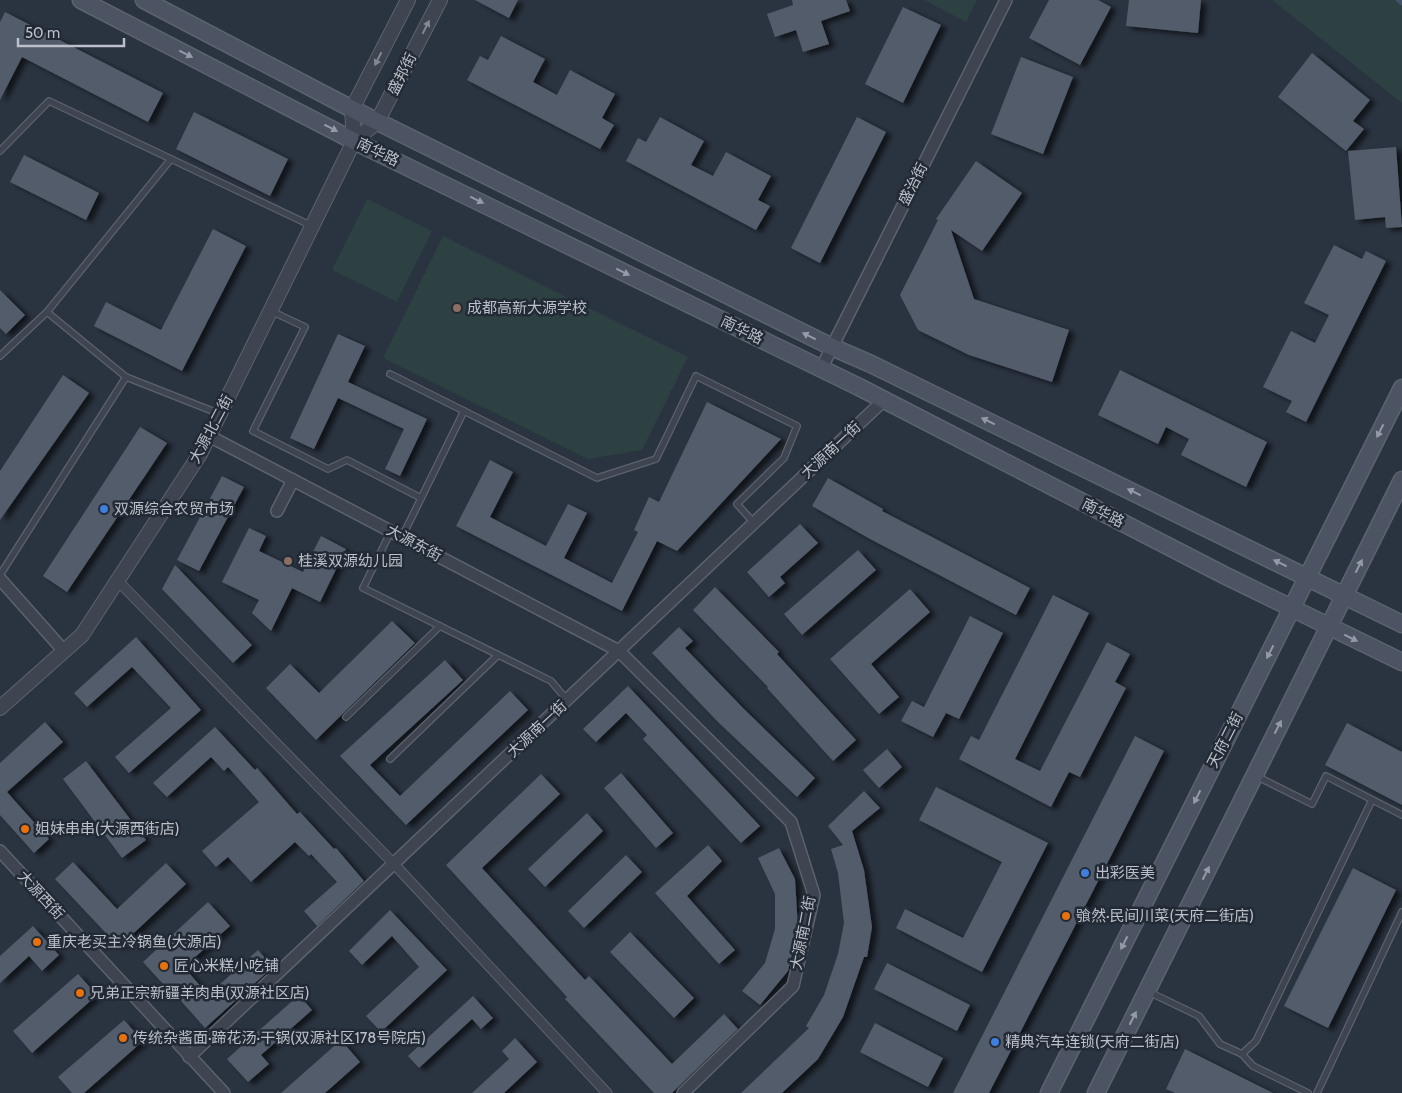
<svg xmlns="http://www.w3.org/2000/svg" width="1402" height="1093" font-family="Cabin,'Noto Sans SC',sans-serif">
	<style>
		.green { fill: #2d4042 }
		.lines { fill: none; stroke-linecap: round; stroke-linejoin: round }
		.stream { stroke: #435269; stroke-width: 4.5 }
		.building { fill: #535c6a; filter: url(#shadow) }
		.service-casing { stroke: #5c636d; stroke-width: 8 }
		.pedestrian-casing { stroke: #5c636d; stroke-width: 11 }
		.minor-casing { stroke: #5c636d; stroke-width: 14 }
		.tertiary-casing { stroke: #5c636d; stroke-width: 16 }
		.secondary-casing { stroke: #5c636d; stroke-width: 19 }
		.service { stroke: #3e4550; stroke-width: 5.5 }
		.pedestrian { stroke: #3e4550; stroke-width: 9 }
		.minor { stroke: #3e4550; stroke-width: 11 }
		.tertiary { stroke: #3e4550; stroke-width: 14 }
		.secondary { stroke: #4c5463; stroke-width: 16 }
		.oneway { fill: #838993 }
		.oneway2 { fill: #949aa6 }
		.education-dot { fill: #8d6e63; stroke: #222a35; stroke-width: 2 }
		.shop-dot { fill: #3f7fe0; stroke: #222a35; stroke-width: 2 }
		.food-dot { fill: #e8710a; stroke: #222a35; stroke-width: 2 }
		.labels { text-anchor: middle; stroke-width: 5; stroke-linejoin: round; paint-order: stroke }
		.street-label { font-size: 15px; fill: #bbc0ca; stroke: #222a35 }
		.poi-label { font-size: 15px; fill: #bbc0ca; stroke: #222a35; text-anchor: start }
	</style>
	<defs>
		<filter id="shadow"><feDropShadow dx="5.5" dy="3" stdDeviation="2.5" flood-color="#0009"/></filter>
	</defs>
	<rect width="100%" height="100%" fill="#2a3340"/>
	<g class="green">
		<polygon points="924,0 977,0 966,22"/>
		<polygon points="1272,0 1402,0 1402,103"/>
		<polygon points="367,199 432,231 397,302 332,270"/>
		<polygon points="443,236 688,357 642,450 588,459 383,358"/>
	</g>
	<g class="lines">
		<polyline class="stream" points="1398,0 1402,3"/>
	</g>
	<g class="building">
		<polygon points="475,0 518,0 509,18"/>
		<polygon points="792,0 846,0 850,11 821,21 829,44 803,52 796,30 775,37 767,14 793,5"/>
		<polygon points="1049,0 1098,0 1111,7 1080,65 1029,38"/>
		<polygon points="1129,0 1201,0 1198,33 1126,26"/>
		<polygon points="903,7 941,25 903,103 865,84"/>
		<polygon points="5,12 163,93 148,122 22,57 0,100 0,22"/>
		<polygon points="501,36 545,59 533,82 557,95 570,70 615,94 602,118 614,125 600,149 467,80 480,56 488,60"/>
		<polygon points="1312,53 1370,100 1353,121 1364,129 1346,151 1278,97"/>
		<polygon points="1021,57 1073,77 1043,154 991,134"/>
		<polygon points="194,112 288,159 270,196 176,149"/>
		<polygon points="660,117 704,141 691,165 713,176 726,152 771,176 758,200 770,206 756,230 626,161 638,138 646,142"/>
		<polygon points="857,117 886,132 820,263 791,248"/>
		<polygon points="1396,147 1402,227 1386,228 1385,217 1355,220 1348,151"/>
		<polygon points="24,155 99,193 86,220 10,182"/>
		<polygon points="976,161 1022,193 982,251 951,230 974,299 1069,330 1052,382 969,355 918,330 900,295 938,220 936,219"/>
		<polygon points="213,229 246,246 182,371 94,326 106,302 161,330"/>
		<polygon points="1334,245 1362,259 1366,251 1386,261 1306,422 1286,412 1292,401 1263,387 1291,331 1315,343 1329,315 1304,303"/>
		<polygon points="0,290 25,315 6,334 0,328"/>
		<polygon points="338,334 365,346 348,382 427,419 400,476 385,469 404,429 338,398 314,449 290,438"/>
		<polygon points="1120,370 1267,442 1246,487 1181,455 1189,439 1166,427 1158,444 1098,415"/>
		<polygon points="63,375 89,393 0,520 0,471"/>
		<polygon points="707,402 781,439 677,551 657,541 622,611 456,526 490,460 513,472 490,517 546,546 568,504 587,513 564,558 612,583 638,532 634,530 649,497 659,502"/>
		<polygon points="140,427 167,443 67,592 43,576"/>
		<polygon points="222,476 244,487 199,571 177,560"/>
		<polygon points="828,478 883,509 882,511 1030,588 1016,615 870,539 812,506"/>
		<polygon points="800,524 818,543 780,577 785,583 769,597 747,572"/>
		<polygon points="249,528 266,536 259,551 303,572 321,536 346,549 320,602 292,588 271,631 252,613 259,600 222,582"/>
		<polygon points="858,550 876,570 802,635 784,614"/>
		<polygon points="175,565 252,645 233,663 162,589"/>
		<polygon points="715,587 779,652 777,654 856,740 833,761 767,688 768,687 693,610"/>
		<polygon points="910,589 930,612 871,664 899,697 879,714 830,659"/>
		<polygon points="1053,595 1089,613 1015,759 1040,771 1107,642 1130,654 1115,682 1126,688 1080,777 1069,772 1051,807 959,759 971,736 979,740"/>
		<polygon points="970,616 1003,633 959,719 946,713 933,737 901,721 912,701 924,707"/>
		<polygon points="392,621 415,643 316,740 266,688 290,664 319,693"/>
		<polygon points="679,627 693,641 685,648 744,709 815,778 797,797 717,721 652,653"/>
		<polygon points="136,637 201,710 129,773 115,757 171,708 132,667 87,707 74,693"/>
		<polygon points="445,660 463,680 370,765 400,796 510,691 528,710 406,825 340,756"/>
		<polygon points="628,686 760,826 741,843 643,739 647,735 626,713 596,742 583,729"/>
		<polygon points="45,722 63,742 7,792 49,839 34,853 0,815 0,763"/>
		<polygon points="1347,723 1402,752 1402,805 1325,765"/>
		<polygon points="215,727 255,770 257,768 297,814 300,812 334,849 336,848 364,881 317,926 304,911 337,882 311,854 309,856 295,842 251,882 228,857 216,867 202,851 259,802 228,767 224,771 211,757 167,797 153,783"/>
		<polygon points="1135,736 1164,751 1112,854 989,1093 953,1093"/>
		<polygon points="887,749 902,767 879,788 863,770"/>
		<polygon points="86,761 146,840 122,858 63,779"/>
		<polygon points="621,773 673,833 656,848 604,788"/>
		<polygon points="541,774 560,794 482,868 585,980 589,976 672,1064 724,1014 738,1029 672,1093 654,1093 565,999 567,997 446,865"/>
		<polygon points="936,787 1048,843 982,972 896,928 905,909 963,938 1002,862 919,820"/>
		<polygon points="864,791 880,808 852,831 864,870 872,927 867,957 864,957 843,1017 818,1059 782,1093 741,1093 809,1028 806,1026 824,995 838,954 844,923 838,873 831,849 843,845 828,826"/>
		<polygon points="587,813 603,831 545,887 528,869"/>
		<polygon points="708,845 722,861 687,896 735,950 719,964 655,893"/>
		<polygon points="779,848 795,879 798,928 788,971 760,1005 742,991 765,963 775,929 775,894 758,858"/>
		<polygon points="626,855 642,872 584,928 568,911"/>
		<polygon points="73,862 117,909 166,863 186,884 119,947 55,879"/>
		<polygon points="1353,868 1396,890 1328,1028 1284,1006"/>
		<polygon points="208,902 230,926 184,967 208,995 258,950 273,967 205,1028 166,984 164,985 143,962"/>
		<polygon points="390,910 447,970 381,1032 366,1016 419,967 392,936 362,965 349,951"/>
		<polygon points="33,926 59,955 42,971 29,956 0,983 0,956"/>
		<polygon points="630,932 694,998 674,1018 610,952"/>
		<polygon points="887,963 970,1005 957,1031 874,989"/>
		<polygon points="78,974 97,995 32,1053 13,1031"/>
		<polygon points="299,995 312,1010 261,1055 269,1064 248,1082 227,1059"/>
		<polygon points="473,996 493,1018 481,1029 472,1019 419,1068 408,1056"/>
		<polygon points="124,1020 143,1041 84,1093 72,1093 58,1077"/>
		<polygon points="875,1023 943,1058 928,1087 860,1052"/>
		<polygon points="515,1038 537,1062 504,1093 472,1093 509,1059 502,1051"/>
		<polygon points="341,1040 360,1062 325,1093 281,1093"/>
		<polygon points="1185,1049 1273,1093 1175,1093 1166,1089"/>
	</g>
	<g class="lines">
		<g class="service-casing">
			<g id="service">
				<polyline points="0,151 49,101 312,226"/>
				<polyline points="271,311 305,327 253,431 328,469 347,460 421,498"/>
				<polyline points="47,312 126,377 220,414"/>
				<polyline points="0,356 47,312 171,159"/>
				<polyline points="390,374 464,411"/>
				<polyline points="391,531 363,588 551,681 567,700"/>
				<polyline points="402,537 464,411 597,478 656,459 696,376 797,426 784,458 737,504 754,523"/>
				<polyline points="0,575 126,377"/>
				<polyline points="346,717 440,626"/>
				<polyline points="390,759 498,655"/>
				<polyline points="1256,776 1312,804 1326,776 1402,815"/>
				<polyline points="1149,992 1199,1016 1220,1044 1242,1054 1253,1066 1308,1093"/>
				<polyline points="1242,1054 1256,1041 1372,800"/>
				<polyline points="1317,1093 1402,912"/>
			</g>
		</g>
		<g class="pedestrian-casing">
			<polyline id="pedestrian" points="118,581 394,864 607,1093"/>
		</g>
		<g class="minor-casing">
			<g id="minor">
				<polyline points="821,369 1006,0"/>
				<polyline points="209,436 619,651 791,822 814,895 793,986 683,1093"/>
				<polyline points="277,511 293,480"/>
				<polyline points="0,579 64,651"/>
				<polyline points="0,851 224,1093"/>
				<polyline points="189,1057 884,400"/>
			</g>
		</g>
		<g class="tertiary-casing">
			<g id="tertiary">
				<polyline points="354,141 377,122 440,0"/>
				<polyline points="0,708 82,635 200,454 354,141 352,109 408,0"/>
			</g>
		</g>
		<g class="secondary-casing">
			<g id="secondary">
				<polyline points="81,0 354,141 859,387 1224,575 1402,662"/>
				<polyline points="144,0 352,109 832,347 871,364 1402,624"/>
				<polyline points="1049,1093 1402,388"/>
				<polyline points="1096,1093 1402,480"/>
			</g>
		</g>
		<use href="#service" class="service"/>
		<use href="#pedestrian" class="pedestrian"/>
		<use href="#minor" class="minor"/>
		<use href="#tertiary" class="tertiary"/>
		<use href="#secondary" class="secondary"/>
	</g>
	<defs><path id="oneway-solid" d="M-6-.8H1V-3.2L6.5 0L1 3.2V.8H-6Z" transform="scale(1.25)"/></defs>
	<g class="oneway">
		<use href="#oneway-solid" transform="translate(426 27) rotate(-63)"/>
		<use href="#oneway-solid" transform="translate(378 59) rotate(117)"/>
	</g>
	<g class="oneway2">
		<use href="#oneway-solid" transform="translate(186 54) rotate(27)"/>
		<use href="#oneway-solid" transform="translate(331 128) rotate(27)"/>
		<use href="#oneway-solid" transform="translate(477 200) rotate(26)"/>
		<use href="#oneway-solid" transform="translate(623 272) rotate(26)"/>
		<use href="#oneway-solid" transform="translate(809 336) rotate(-154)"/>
		<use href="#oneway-solid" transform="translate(988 421) rotate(-154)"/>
		<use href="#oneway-solid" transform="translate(1380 431) rotate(117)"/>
		<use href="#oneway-solid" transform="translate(1134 492) rotate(-154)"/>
		<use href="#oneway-solid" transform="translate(1280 563) rotate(-154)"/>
		<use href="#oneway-solid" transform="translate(1359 566) rotate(-63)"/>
		<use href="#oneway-solid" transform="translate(1351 638) rotate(26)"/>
		<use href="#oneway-solid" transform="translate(1270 652) rotate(117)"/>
		<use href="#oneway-solid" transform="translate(1278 727) rotate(-63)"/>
		<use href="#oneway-solid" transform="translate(1197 797) rotate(117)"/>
		<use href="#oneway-solid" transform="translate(1206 873) rotate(-63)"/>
		<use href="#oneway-solid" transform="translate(1124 943) rotate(117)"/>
		<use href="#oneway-solid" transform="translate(1133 1018) rotate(-63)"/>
	</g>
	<g class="education-dot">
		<circle cx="457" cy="308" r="5"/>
		<circle cx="288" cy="561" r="5"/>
	</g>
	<g class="shop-dot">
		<circle cx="104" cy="509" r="5"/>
		<circle cx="1085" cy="873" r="5"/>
		<circle cx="995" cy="1042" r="5"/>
	</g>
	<g class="food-dot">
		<circle cx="25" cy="829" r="5"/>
		<circle cx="1066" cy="916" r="5"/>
		<circle cx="37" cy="942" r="5"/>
		<circle cx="164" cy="966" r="5"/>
		<circle cx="80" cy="993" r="5"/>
		<circle cx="123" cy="1038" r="5"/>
	</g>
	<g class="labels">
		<g class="street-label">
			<text transform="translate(402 74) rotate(-63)" y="5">盛邦街</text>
			<text transform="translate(378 152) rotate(26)" y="5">南华路</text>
			<text transform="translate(913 184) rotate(-63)" y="5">盛治街</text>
			<text transform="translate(742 330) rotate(26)" y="5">南华路</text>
			<text transform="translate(211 429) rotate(-62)" y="5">大源北二街</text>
			<text transform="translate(831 450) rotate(-43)" y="5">大源南一街</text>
			<text transform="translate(1103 513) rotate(27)" y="5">南华路</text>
			<text transform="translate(414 543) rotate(28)" y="5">大源东街</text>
			<text transform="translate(537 729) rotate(-43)" y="5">大源南一街</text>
			<text transform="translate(1225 740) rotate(-63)" y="5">天府二街</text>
			<text transform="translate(41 895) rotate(47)" y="5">大源西街</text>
			<text transform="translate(803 933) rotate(-79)" y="5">大源南二街</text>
		</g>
		<g class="poi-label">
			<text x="467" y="313">成都高新大源学校</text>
			<text x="114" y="514">双源综合农贸市场</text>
			<text x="298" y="566">桂溪双源幼儿园</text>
			<text x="35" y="834">姐妹串串(大源西街店)</text>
			<text x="1095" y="878">出彩医美</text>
			<text x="1076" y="921">飸然·民间川菜(天府二街店)</text>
			<text x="47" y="947">重庆老买主冷锅鱼(大源店)</text>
			<text x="174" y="971">匠心米糕小吃铺</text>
			<text x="90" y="998">兄弟正宗新疆羊肉串(双源社区店)</text>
			<text x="133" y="1043">传统杂酱面·蹄花汤·干锅(双源社区178号院店)</text>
			<text x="1005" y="1047">精典汽车连锁(天府二街店)</text>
		</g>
	</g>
	<path d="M18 38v8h106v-8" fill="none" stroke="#bbc0ca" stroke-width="2.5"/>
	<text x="25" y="38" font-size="15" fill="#bbc0ca" stroke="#222a35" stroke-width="4" paint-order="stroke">50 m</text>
</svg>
